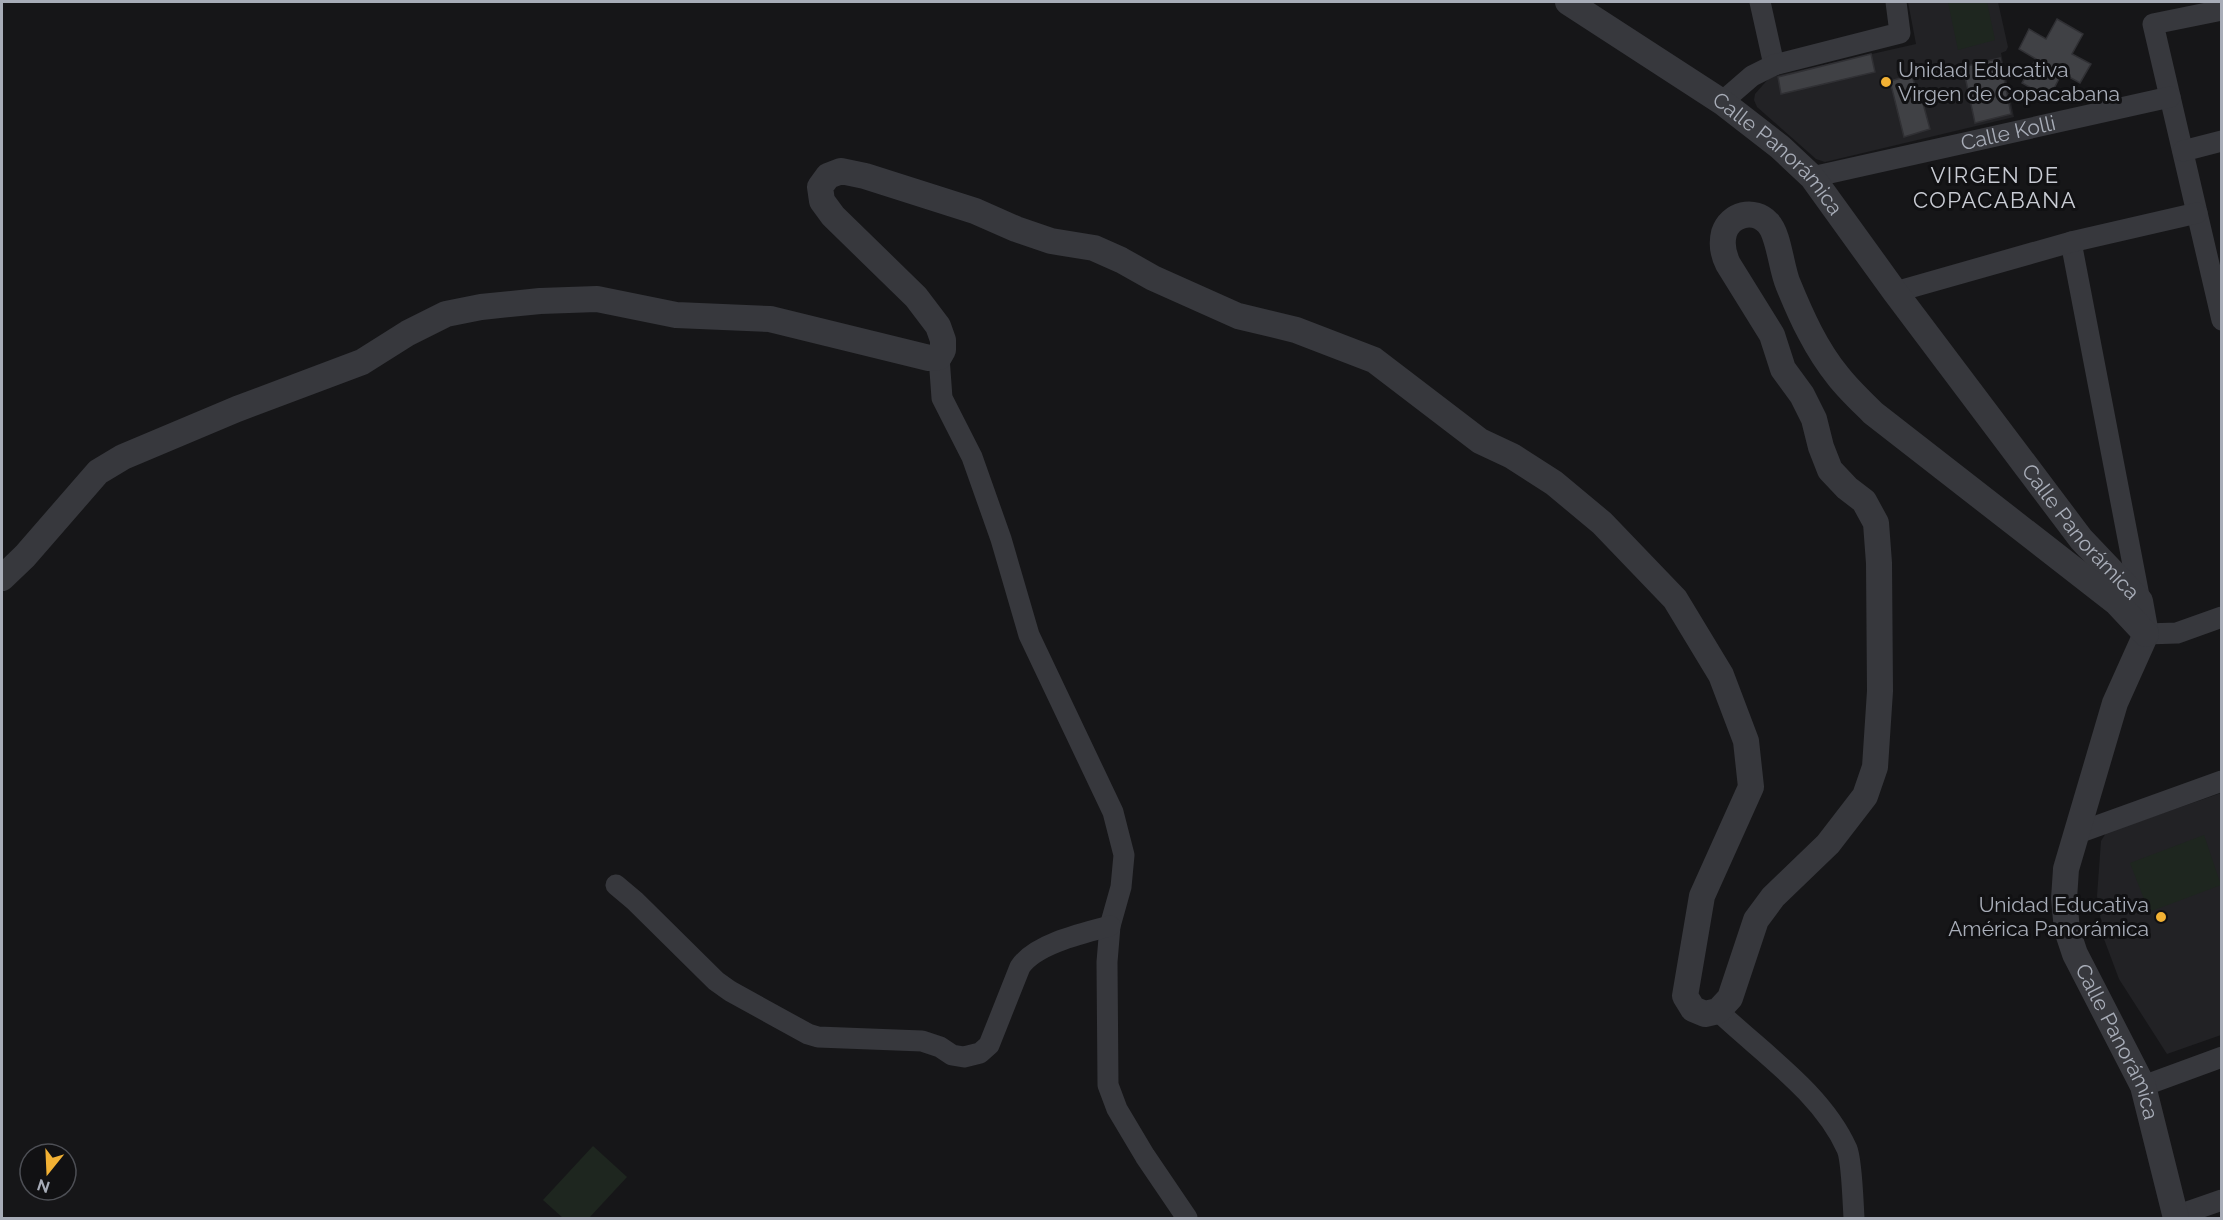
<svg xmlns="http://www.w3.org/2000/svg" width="2223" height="1220" font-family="Raleway,sans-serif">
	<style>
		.built { fill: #222225 }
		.pitch { fill: #1e261f }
		.building { fill: #404145; stroke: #303034; stroke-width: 1.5 }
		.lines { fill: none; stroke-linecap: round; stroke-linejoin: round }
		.minor { stroke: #37383d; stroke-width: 21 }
		.tertiary { stroke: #37383d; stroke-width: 26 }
		.poi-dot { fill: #f2b134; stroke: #111113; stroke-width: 2 }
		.labels { text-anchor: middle; stroke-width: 6; stroke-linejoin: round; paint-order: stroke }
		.poi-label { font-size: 21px; fill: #a8adb8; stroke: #111113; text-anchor: start }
		.street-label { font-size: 21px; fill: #a8adb8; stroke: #111113 }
		.neighbourhood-label { font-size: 22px; letter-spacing: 1.5px; fill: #c9ccd4; stroke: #111113 }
	</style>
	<rect width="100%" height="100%" fill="#161618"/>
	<g class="built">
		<polygon points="1908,2 1998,2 2008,47 2006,51 2001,53 2014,117 1825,162 1816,159 1757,107 1754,100 1755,94 1770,77 1916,44"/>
		<polygon points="2221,793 2221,1035 2167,1054 2119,979 2104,939 2097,896 2101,841 2106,833"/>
	</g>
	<g class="pitch">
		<polygon points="1948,2 1987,2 1995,40 1958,50"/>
		<polygon points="2204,835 2221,885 2149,912 2130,863"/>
		<polygon points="593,1146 627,1177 589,1218 563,1218 543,1200"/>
	</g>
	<g class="building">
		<polygon points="2057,19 2083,34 2072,54 2091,64 2080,83 2062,73 2049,98 2022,83 2036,59 2019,49 2029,29 2046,39"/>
		<polygon points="1871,54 1875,72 1781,94 1778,77"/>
		<polygon points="2000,58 2011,114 1975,123 1963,67"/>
		<polygon points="1912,75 1918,97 1921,96 1930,129 1904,137 1890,81"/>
	</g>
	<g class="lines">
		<g class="minor">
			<polyline points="1760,2 1774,65"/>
			<polyline points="2222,10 2153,24 2222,320"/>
			<polyline points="1722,102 1752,76 1774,65 1900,33 1896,2"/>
			<polyline points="2183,151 2222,141"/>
			<path id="s1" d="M1812,177L2170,97"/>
			<polyline points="2071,242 2140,601"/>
			<polyline points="1895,292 2071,242 2197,213"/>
			<polyline points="939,357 942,398 972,457 1001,539 1029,635 1113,812 1124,855 1121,887 1110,926 1107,962 1108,1085 1117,1109 1145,1156 1187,1218"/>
			<polyline points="2146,634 2177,633 2222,617"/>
			<polyline points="2075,834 2222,781"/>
			<path d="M616,885L635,901L716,981L730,991L808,1034L818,1037L922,1041L940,1047L952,1055L964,1057L980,1053L989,1045L1020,967C1035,944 1083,933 1110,926"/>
			<path d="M1718,1011C1762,1053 1822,1093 1847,1149C1852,1161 1853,1203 1854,1218"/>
			<polyline points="2143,1086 2222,1057"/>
			<polyline points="2176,1216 2222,1200"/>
		</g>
		<g class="tertiary">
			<path id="s2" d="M1568,2L1722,102L1780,147L1812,177L1895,292L2081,539L2140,601L2146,634L2115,703L2066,869L2064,899L2067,930L2075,954L2143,1086L2176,1218"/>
			<path d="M2,578L25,556L98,472L123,457L237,409L362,362L408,333L446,314L481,307L540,301L597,299L676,315L770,319L929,358L939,357L943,350V340L938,326L916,297L833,216L822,201L820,187L828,176L841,171L865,176L975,211L1016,229L1051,241L1094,248L1121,260L1153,278L1238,316L1296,330L1374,360L1480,441L1512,456L1554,483L1602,523L1675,599L1721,675L1746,741L1751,787L1702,896L1685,996L1693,1009L1705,1014L1718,1011L1730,998L1756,920L1773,897L1828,844L1865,796L1875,767L1880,691L1879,563L1876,523L1864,501L1847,488L1830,470L1821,447L1814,419L1802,395L1783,369L1772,335L1728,264C1723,254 1721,245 1724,233C1730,214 1754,208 1768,223C1779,234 1781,268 1788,284C1801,316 1816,349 1838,376C1848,389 1861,401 1873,413L2117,603L2146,634"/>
		</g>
	</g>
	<g class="poi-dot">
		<circle cx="1886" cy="82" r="6"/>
		<circle cx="2161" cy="917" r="6"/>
	</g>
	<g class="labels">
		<g class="poi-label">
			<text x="1898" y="77">Unidad Educativa<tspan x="1898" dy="24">Virgen de Copacabana</tspan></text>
			<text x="2149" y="912" text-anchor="end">Unidad Educativa<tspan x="2149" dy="24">América Panorámica</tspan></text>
		</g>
		<g class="street-label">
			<text dy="7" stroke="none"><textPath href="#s1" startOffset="201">Calle Kolli</textPath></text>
			<text dy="7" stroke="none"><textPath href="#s2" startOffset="260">Calle Panorámica</textPath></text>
			<text dy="7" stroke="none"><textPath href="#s2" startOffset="746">Calle Panorámica</textPath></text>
			<text dy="7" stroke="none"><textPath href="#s2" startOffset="1304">Calle Panorámica</textPath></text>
		</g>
		<g class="neighbourhood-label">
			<text x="1995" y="183">VIRGEN DE<tspan x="1995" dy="25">COPACABANA</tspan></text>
		</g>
	</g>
	<rect width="2223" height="1220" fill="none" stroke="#a8adb8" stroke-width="6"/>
	<g transform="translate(48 1172) rotate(198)"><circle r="28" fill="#111113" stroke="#4d4f55" stroke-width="1.5"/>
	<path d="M0-4.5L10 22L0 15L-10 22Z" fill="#f2b134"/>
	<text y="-9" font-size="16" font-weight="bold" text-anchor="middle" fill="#a8adb8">N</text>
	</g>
</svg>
